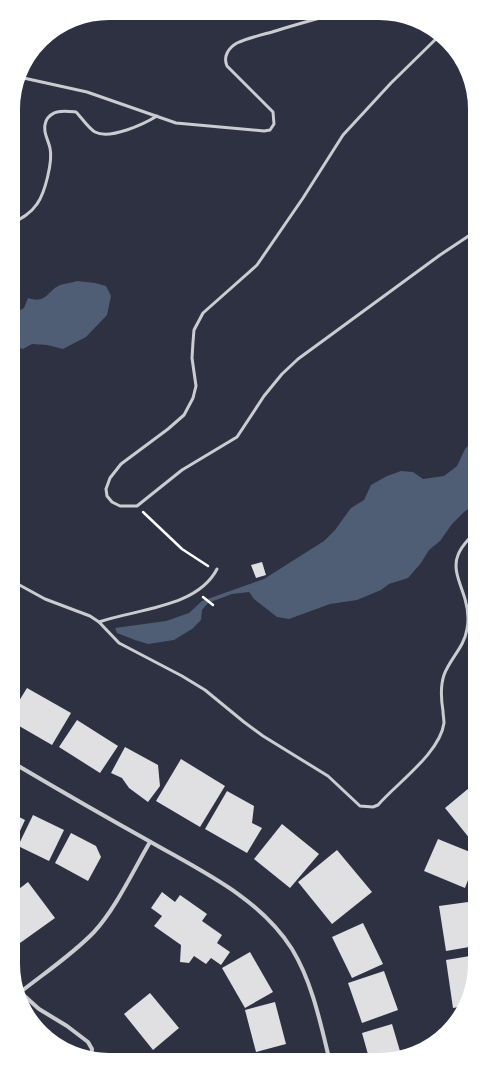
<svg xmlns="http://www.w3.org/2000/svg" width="488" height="1073" font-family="Ubuntu,sans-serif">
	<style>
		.water { fill: #4f5d75 }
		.building { fill: #e0e0e3 }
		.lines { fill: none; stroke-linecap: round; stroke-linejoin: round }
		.path { stroke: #fff; stroke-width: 2.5 }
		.service { stroke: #caccd0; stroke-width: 3 }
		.minor { stroke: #caccd0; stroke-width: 4 }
		.rim { fill: none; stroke: #fff; stroke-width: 2 }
	</style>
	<rect width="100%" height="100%" fill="#2d3142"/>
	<g class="water">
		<path d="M77,281L95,283L106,286L111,296L107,315L86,337L63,349L47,345L32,344L23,349L13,346V314L24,308L28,298C46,304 47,292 58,286C64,283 72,283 77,281Z"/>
		<polygon points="474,440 474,505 464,512 452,524 440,541 429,550 421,563 408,578 389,584 381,590 357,600 330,604 289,619 277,617 254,599 249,592 232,594 208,603 202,610 201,620 192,629 174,640 148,644 135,640 117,633 115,628 166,621 189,613 202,601 264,579 324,541 335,530 351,508 364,500 371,485 387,476 401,471 413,472 423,479 444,476 457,466 465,449"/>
	</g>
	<g class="building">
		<polygon points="262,562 266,575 256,578 251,565"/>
		<polygon points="27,688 71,713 52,745 14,723 14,709"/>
		<polygon points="77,720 118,746 100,773 59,747"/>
		<polygon points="125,747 158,765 160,786 148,802 129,788 122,778 111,773"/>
		<polygon points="181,759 225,786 200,827 156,801"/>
		<polygon points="475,783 475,845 445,808"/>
		<polygon points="227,791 254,806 252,823 262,828 247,853 205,829"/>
		<polygon points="15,803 17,805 17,816 25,820 15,842"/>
		<polygon points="33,815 64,830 49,861 18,846"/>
		<polygon points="282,824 319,854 290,888 254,859"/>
		<polygon points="71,833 96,846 101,857 88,881 55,863"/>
		<polygon points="438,839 475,854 475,862 465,888 424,871"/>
		<polygon points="337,850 372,892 332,924 298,882"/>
		<polygon points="28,882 55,918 20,943 15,936 15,892"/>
		<polygon points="162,892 175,902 180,895 207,914 202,921 222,935 217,943 230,952 221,965 211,958 206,964 194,956 189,963 180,962 181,945 154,926 162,916 151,908"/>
		<polygon points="468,902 475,946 446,951 439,906"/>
		<polygon points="363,923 383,964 352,978 332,937"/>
		<polygon points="250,952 273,992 245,1008 222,968"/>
		<polygon points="476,955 476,971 469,1001 465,1006 453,1008 446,960"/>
		<polygon points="384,971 398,1010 362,1023 348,983"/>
		<polygon points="150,993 179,1028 153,1050 124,1014"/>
		<polygon points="275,1002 286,1044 256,1052 245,1010"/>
		<polygon points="392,1024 402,1058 369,1058 362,1033"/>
		<polygon points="137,1054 151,1059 135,1059"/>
	</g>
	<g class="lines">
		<g class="path">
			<polyline points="143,512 182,549 208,566"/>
			<polyline points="203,597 213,605"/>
		</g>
		<g class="service">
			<polyline points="440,35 391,83 343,135 303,198 257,265 203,313 194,330 193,342 192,358 196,386 193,398 184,415 168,429 121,464 110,478 106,489 107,496 112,502 120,506 137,506 182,470 237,437 264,396 282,374 298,359 440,255 473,233"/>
			<path d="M19,77L87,92L176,123L264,131L270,130L274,124L273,112L227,66C223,57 228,48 237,43C248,38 261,35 272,32C294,25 316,19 338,13"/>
			<path d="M13,223C22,218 31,213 37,204C45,193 53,161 50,148C48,139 42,131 46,121C52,109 65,111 76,112C81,117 89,129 95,132C110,140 144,124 157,116"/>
			<path d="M14,582L45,599L90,616L99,622L119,643L182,676L205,690L244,722L263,736L328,776L360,806L373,807L378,805C397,783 440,753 444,723C444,719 443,715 443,711C441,699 440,687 444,675C450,658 464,648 467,629C469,619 468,609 465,599C461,585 452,569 458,555C461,546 469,539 474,533"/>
			<path d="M99,622C136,609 197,608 217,569"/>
		</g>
		<g class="minor">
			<path d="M15,764C59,790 104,816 149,841C201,871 259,897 292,949C312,982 320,1021 329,1058"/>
			<polyline points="20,992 39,1009 67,1026 88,1042 92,1049 91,1059"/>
			<path d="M18,994C43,974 72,955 94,932C116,908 133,871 150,842"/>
		</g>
	</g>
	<path d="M0 0H488V1073H0ZM109 19H379A90 90 0 0 1 469 109V964A90 90 0 0 1 379 1054H109A90 90 0 0 1 19 964V109A90 90 0 0 1 109 19Z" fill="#fff" fill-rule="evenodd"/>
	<path class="rim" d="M109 19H379A90 90 0 0 1 469 109V964A90 90 0 0 1 379 1054H109A90 90 0 0 1 19 964V109A90 90 0 0 1 109 19Z"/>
</svg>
